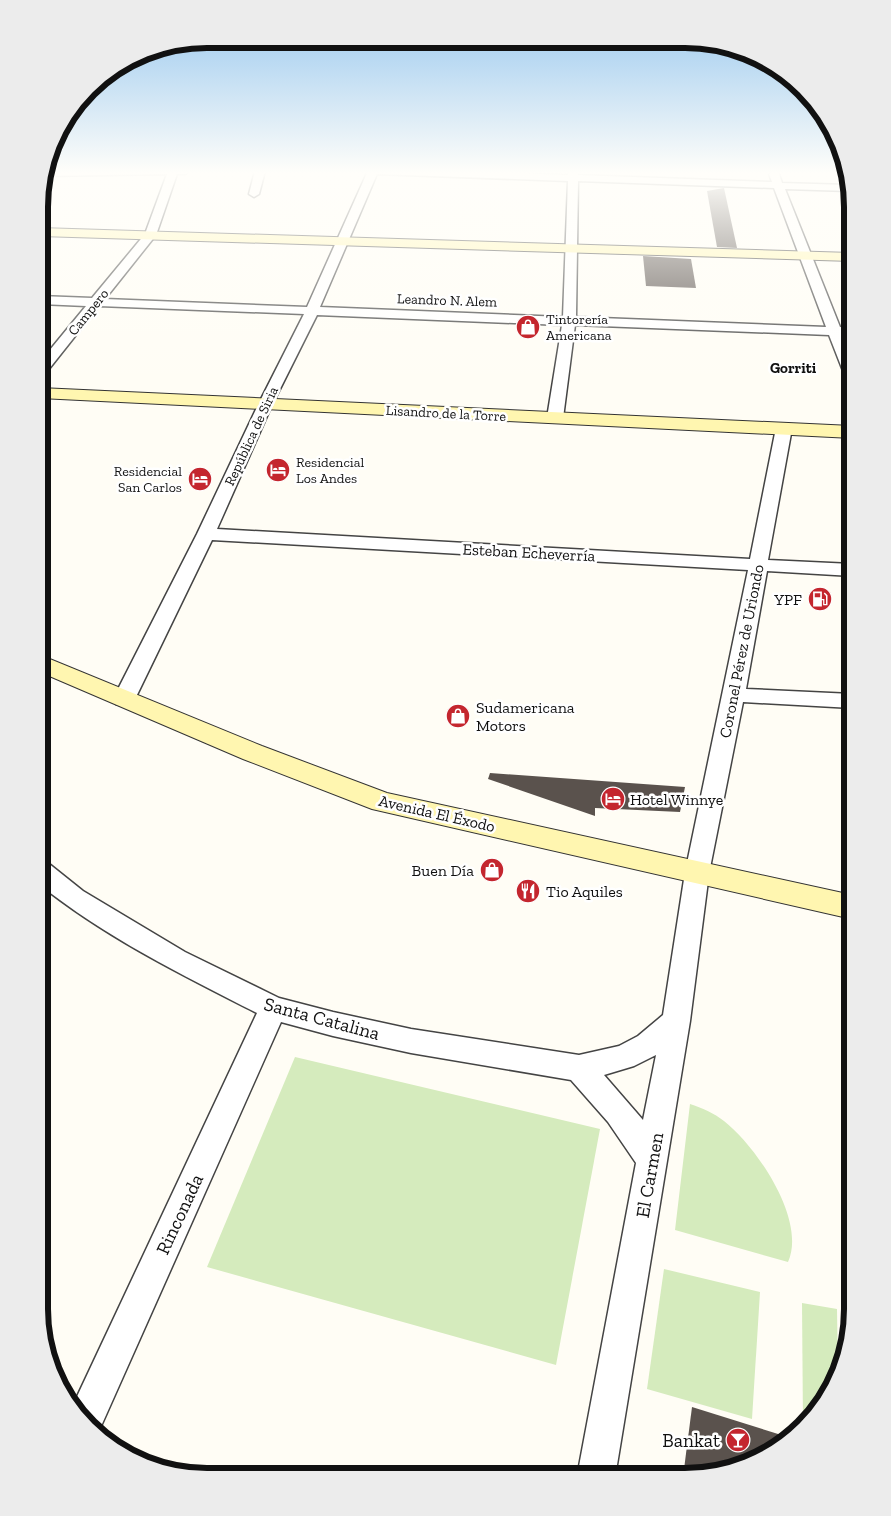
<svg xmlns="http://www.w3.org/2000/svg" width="891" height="1516" font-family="'Zilla Slab',serif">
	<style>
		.green { fill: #d5ebbd }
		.building { fill: #5a524d }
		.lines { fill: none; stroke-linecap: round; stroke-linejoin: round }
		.street-casing { stroke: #444; stroke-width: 3 }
		.secondary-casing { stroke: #333; stroke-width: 2 }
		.street { fill: #fff; fill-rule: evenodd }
		.secondary { fill: #fff6b0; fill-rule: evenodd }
		.labels { text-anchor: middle; stroke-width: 5; stroke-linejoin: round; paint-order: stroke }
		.far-street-label { font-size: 14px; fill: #111; stroke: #fff }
		.far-poi-label { font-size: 14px; fill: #111; stroke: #fff; text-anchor: start }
		.far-neighbourhood-label { font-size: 15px; font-weight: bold; fill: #111; stroke: #fff }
		.street-label { font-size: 16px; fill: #111; stroke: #fff }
		.poi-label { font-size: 16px; fill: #111; stroke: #fff; text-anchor: start }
		.near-street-label { font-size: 19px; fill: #111; stroke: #fff }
		.near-poi-label { font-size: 19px; fill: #111; stroke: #fff; text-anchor: end }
		.rim { fill: none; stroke: #111; stroke-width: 6 }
	</style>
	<rect width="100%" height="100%" fill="#fffdf5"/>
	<g class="green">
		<polygon points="295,1057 600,1129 556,1365 207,1267"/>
		<path d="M690,1104C702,1108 714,1113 724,1121C756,1146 807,1220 788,1262L675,1230Z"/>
		<polygon points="664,1269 760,1292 752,1419 647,1389"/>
		<polygon points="802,1303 837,1309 838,1376 817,1412 803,1426"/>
	</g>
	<g class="building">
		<polygon points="724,188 737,248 717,247 707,191"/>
		<polygon points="643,256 691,259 696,288 646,286"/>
		<polygon points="490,773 685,787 680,812 595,808 595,816 488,779"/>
		<polygon points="692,1407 791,1438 786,1443 739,1468 683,1477"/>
	</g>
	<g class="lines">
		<g class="street-casing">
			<g id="street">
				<path d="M44,171H190L185,174H177L156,235L105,299L307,307L367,173L364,171H463L568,175V171H578V175L772,182L769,174L775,171L779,174L782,183L849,185V191L785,189L840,327L852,328V336H843L852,358V380L847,379L845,376L829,335L575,325L563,418L560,421H550L547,418L562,325L317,315L272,405L217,529L750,559L776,428L779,425H789L792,428L768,560L852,564V576L767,571L746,689L852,694V708L743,702L709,873L690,1021L615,1477H577L636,1163L608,1122L571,1080L411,1053L333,1036L281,1022L98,1433L95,1434L74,1403L257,1013C182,975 105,937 39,884V861L48,863L83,891L185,952L279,998L333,1012L411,1029L579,1055L619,1046L638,1036L663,1015L685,873L748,570L212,540L135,699L132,704L124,706L116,704L113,699L197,534L258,405L304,314L99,306L45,374L40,375V362L86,306L40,304V296L92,298L145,234L167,174L44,176ZM377,174L568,181L563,317L320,307ZM578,181L774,188L826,327L576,317ZM656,1055L643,1120L604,1075L634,1066Z"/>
				<polygon points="255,171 265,171 259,194 254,197 249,194"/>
			</g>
		</g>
		<g class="secondary-casing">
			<g id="secondary">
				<polygon points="40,228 852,253 852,261 40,236"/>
				<polygon points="40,388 852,426 852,438 40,398"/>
				<polygon points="40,655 262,746 387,793 852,895 852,919 372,809 243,759 40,672"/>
			</g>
		</g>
		<use href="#street" class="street"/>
		<use href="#secondary" class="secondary"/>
	</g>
	<linearGradient id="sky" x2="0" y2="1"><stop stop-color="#95c6ee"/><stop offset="0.45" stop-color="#fffefa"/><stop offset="1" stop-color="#fffefa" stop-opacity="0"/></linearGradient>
	<rect width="891" height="384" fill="url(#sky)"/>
	<defs>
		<g id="shop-disc" transform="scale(1.25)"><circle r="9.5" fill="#c4262e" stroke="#fff"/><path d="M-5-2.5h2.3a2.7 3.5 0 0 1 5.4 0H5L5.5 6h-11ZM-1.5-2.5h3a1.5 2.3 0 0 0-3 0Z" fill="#fff"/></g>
		<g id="hotel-disc" transform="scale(1.25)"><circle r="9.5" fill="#c4262e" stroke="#fff"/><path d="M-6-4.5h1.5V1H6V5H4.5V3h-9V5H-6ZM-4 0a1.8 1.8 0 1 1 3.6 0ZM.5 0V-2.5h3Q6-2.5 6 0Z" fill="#fff"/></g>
		<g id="fuel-disc" transform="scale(1.25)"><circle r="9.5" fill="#c4262e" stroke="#fff"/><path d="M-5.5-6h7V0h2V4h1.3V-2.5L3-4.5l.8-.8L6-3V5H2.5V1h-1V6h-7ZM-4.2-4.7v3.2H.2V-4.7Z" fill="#fff"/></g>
		<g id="restaurant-disc" transform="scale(1.25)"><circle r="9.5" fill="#c4262e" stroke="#fff"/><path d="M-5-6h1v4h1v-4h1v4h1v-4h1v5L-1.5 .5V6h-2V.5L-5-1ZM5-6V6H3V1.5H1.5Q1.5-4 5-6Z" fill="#fff"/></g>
		<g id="bar-disc" transform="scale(1.25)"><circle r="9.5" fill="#c4262e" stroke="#fff"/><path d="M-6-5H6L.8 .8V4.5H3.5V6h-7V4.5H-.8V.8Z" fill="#fff"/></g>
	</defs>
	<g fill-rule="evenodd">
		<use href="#shop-disc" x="528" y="327"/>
		<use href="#hotel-disc" x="278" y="470"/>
		<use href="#hotel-disc" x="200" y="479"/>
		<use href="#fuel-disc" x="820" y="599"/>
		<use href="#shop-disc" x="458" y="716"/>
		<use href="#hotel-disc" x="613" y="799"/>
		<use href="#shop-disc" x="492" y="870"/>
		<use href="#restaurant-disc" x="528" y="891"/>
		<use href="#bar-disc" x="738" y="1440"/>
	</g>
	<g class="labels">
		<g class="far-street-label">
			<text transform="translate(447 300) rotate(2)" y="5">Leandro N. Alem</text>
			<text transform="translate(88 312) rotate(-51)" y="5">Campero</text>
			<text transform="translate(446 413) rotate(3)" y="5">Lisandro de la Torre</text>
			<text transform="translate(251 436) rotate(-65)" y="5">República de Siria</text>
		</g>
		<g class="far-poi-label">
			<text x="546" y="324">Tintorería<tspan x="546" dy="16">Americana</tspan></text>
			<text x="296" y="467">Residencial<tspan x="296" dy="16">Los Andes</tspan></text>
			<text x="182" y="476" text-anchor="end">Residencial<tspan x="182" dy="16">San Carlos</tspan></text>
		</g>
		<g class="far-neighbourhood-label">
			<text x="793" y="373">Gorriti</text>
		</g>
		<g class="street-label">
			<text transform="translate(529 552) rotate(3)" y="6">Esteban Echeverría</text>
			<text transform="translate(741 651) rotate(-79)" y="6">Coronel Pérez de Uriondo</text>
			<text transform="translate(437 813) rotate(13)" y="6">Avenida El Éxodo</text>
		</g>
		<g class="poi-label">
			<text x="802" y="605" text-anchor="end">YPF</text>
			<text x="476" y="713">Sudamericana<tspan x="476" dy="18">Motors</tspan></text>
			<text x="630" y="805">Hotel Winnye</text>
			<text x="474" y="876" text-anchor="end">Buen Día</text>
			<text x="546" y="897">Tio Aquiles</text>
		</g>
		<g class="near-street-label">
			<text transform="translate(322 1018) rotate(15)" y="7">Santa Catalina</text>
			<text transform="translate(649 1175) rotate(-80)" y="7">El Carmen</text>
			<text transform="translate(179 1214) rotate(-65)" y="7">Rinconada</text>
		</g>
		<g class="near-poi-label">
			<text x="720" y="1447">Bankat</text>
		</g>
	</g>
	<path d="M0 0H891V1516H0ZM207 48H685A159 159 0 0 1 844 207V1309A159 159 0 0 1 685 1468H207A159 159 0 0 1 48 1309V207A159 159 0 0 1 207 48Z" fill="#ececec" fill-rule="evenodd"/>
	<path class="rim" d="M207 48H685A159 159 0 0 1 844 207V1309A159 159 0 0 1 685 1468H207A159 159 0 0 1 48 1309V207A159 159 0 0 1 207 48Z"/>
</svg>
